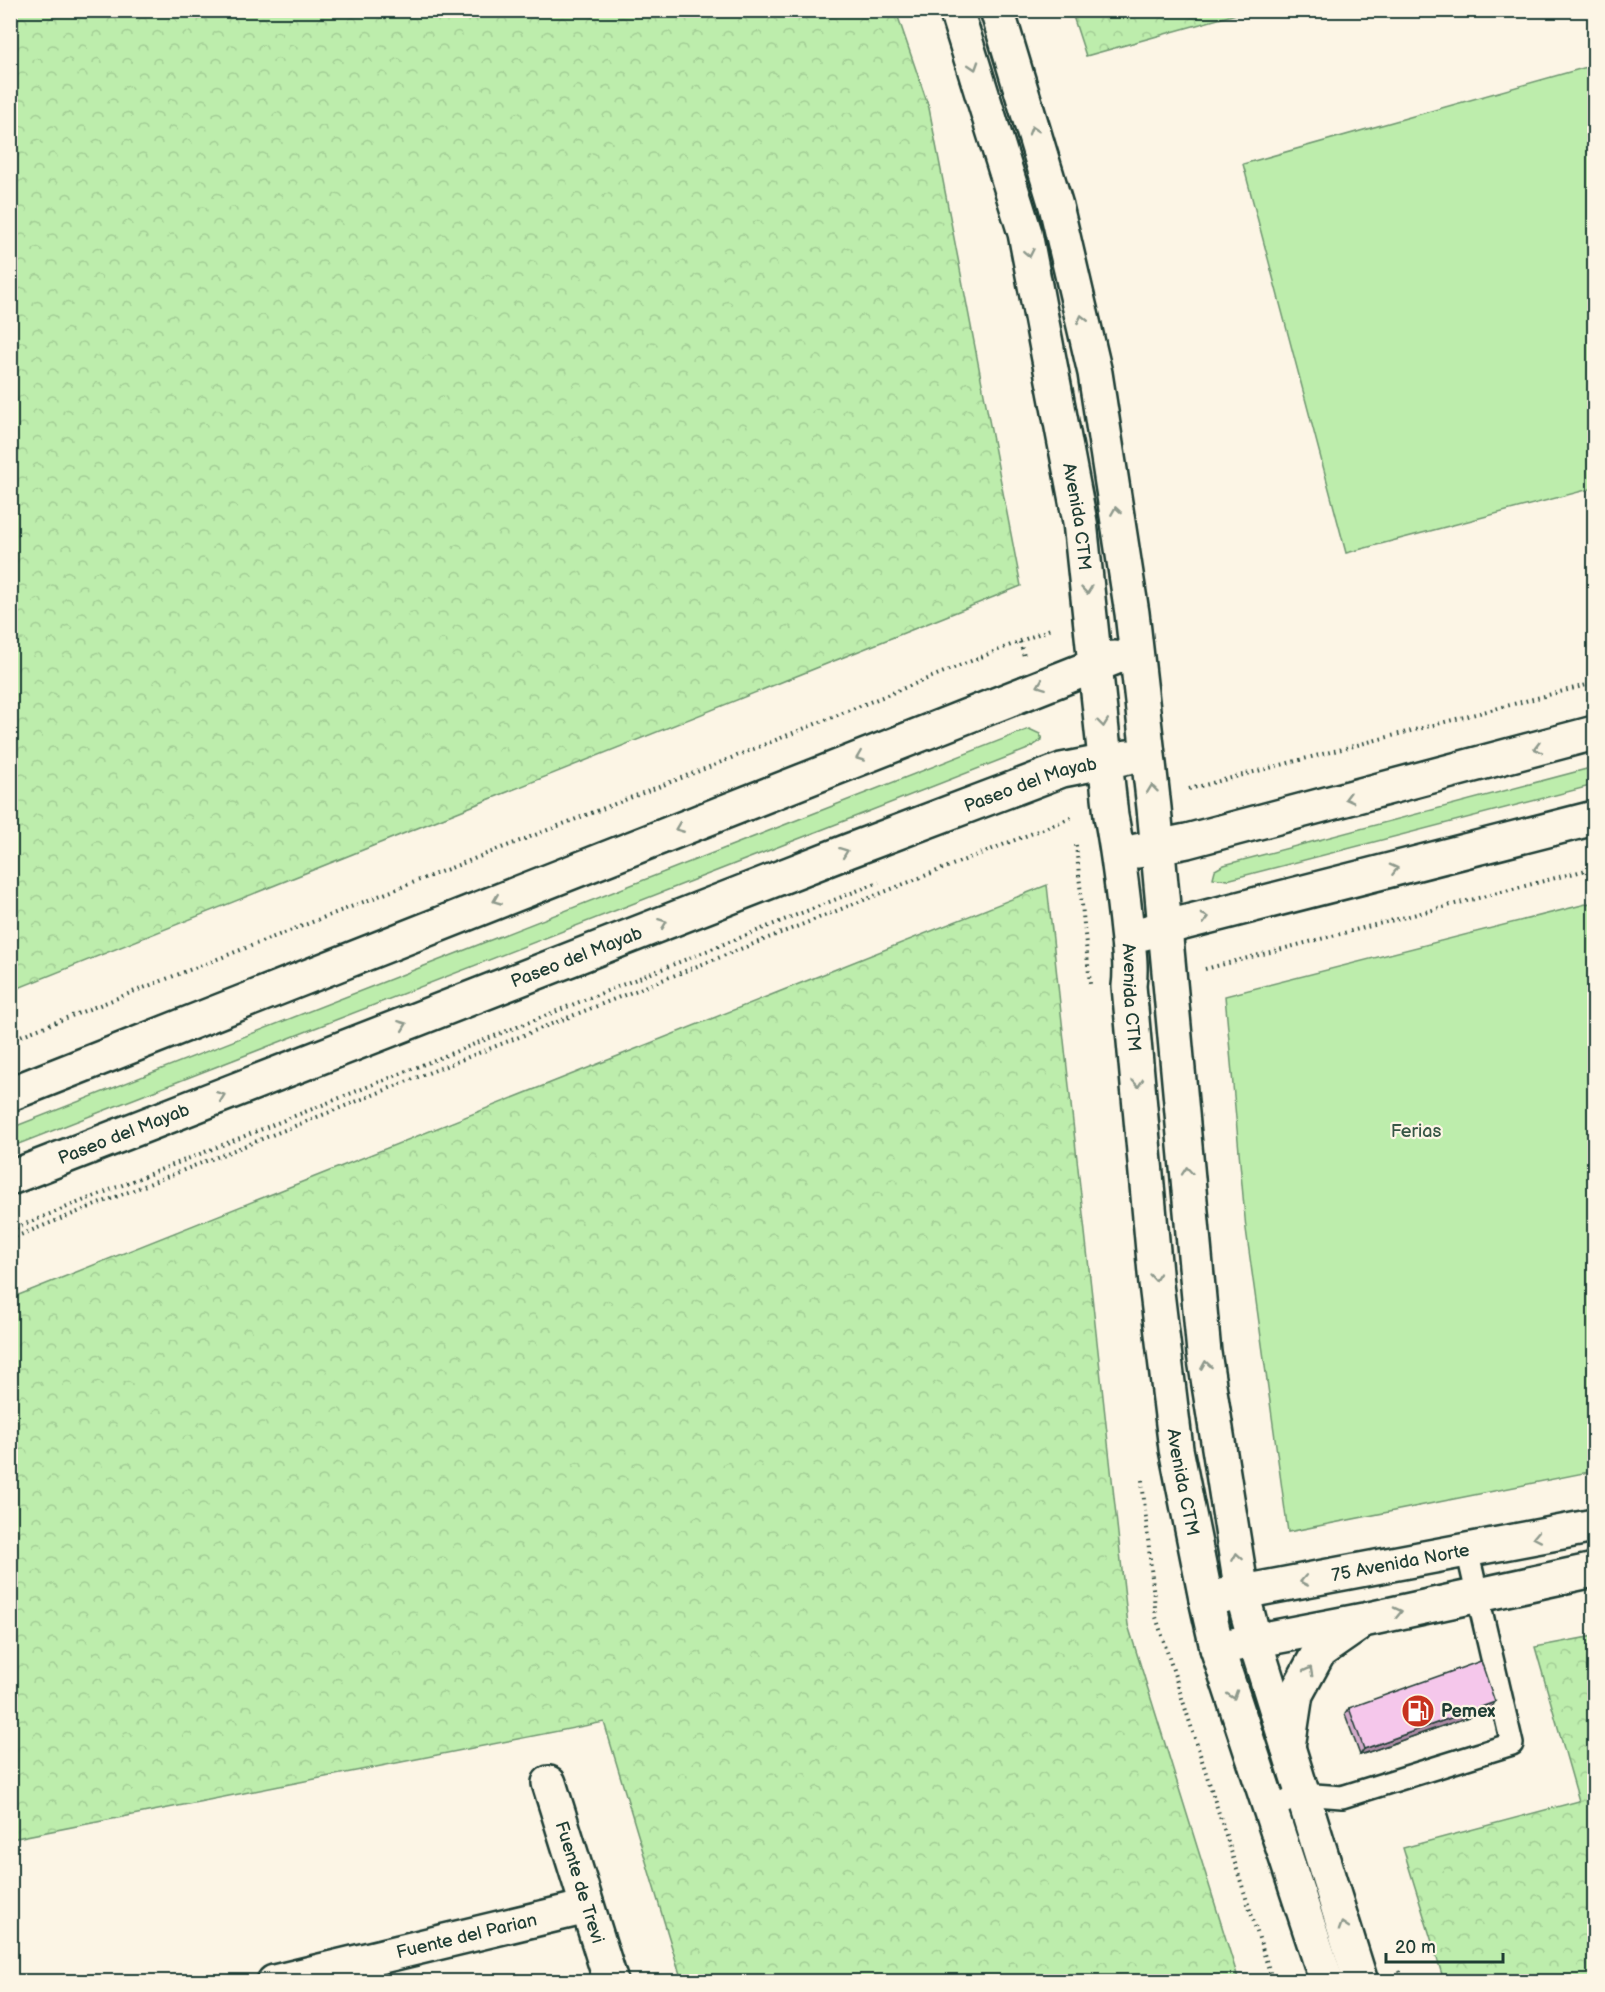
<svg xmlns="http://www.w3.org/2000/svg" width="1605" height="1992" font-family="'Balsamiq Sans',sans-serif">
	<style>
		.green { fill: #bdedac; stroke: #6e9570; stroke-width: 1.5 }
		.forest { fill: url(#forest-crowns); stroke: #6e9570; stroke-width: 1.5 }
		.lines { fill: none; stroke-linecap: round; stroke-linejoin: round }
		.service-casing { stroke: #1f3d34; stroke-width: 26 }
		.minor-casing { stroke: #1f3d34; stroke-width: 38 }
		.tertiary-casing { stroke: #1f3d34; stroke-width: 38 }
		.secondary-casing { stroke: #1f3d34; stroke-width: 38 }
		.path { stroke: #1f3d34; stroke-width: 4; stroke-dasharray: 1.5 4.5; stroke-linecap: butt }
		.service { stroke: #fcf5e5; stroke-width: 21 }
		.minor { stroke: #fcf5e5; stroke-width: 33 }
		.tertiary { stroke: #fcf5e5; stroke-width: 33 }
		.secondary { stroke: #fcf5e5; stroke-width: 33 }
		.wall { fill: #d3abca; stroke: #1f3d34; stroke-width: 1.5 }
		.shaded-wall { fill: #ac8ba4; stroke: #1f3d34; stroke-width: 1.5 }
		.building { fill: #f5c7eb; stroke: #1f3d34; stroke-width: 1.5 }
		.oneway { stroke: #8e998c }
		.labels { text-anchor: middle; stroke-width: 4.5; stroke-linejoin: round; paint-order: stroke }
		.street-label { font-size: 18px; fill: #1f3d34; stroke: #fcf5e5 }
		.park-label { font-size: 18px; fill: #375746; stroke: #fcf5e5 }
		.poi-label { font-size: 18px; font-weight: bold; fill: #1f3d34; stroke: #fcf5e5; text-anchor: start }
	</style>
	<defs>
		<pattern id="forest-crowns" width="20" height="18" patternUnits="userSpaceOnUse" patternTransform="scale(1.5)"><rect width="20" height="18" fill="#bdedac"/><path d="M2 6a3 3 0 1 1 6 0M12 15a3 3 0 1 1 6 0" fill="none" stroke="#a2cc95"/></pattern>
	</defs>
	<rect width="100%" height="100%" fill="#fcf5e5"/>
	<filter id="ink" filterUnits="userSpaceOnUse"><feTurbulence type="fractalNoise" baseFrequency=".0167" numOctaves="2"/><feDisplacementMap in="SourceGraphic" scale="12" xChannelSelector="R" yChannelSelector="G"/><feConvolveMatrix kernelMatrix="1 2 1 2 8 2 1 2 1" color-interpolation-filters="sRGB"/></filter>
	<g filter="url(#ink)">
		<g class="green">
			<polygon points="1594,65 1594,488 1346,553 1243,164"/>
			<polygon points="1029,729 1040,734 1042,740 1028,749 11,1147 11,1128"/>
			<polygon points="1594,767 1594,785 1227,880 1213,878 1215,870 1224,865"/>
			<polygon points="1594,902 1594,1471 1288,1532 1246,1229 1225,996"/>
		</g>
		<g class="forest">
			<polygon points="11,10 896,11 929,108 1021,586 11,991"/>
			<polygon points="1071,10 1247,10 1247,11 1086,56"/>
			<polygon points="1047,885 1128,1625 1239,1981 682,1981 604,1722 11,1839 11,1298"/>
			<polygon points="1594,1636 1594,1981 1444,1981 1403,1848 1579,1801 1535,1647"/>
		</g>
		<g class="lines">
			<g class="service-casing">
				<polyline id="service" points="1270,1810 1301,1794 1342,1797 1512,1744 1467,1550"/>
			</g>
			<g class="minor-casing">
				<g id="minor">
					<path id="s1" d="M549,1783L611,1982"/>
					<path id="s2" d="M274,1982L587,1907"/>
				</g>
			</g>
			<g class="tertiary-casing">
				<g id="tertiary">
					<path id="s3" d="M1206,1599L1594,1526"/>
					<polyline points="1217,1648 1364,1620 1594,1570"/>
					<polyline points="1288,1747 1296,1694 1319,1652 1355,1627"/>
				</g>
			</g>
			<g class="secondary-casing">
				<g id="secondary">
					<path id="s4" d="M956,10L1025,233L1080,522L1111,816C1118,851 1122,886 1126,922C1128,943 1132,965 1129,986L1156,1284L1176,1449L1206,1599L1217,1648L1327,1982"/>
					<polyline points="997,10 1056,206 1095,373 1132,613 1154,808 1204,1353 1242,1593 1255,1641 1361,1982"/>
					<polyline points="1137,851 1187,841 1594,733"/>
					<polyline points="1144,933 1594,818"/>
					<polyline points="10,1094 1114,658"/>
					<path id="s5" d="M10,1178L848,851L1062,770L1128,757"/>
				</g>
			</g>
			<g class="path">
				<polyline points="1020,642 1024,656"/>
				<polyline points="1189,789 1594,683"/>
				<polyline points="1076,845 1090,984"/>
				<polyline points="1205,969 1594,868"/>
				<polyline points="10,1040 704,769 1053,628"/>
				<polyline points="10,1230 879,882"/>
				<polyline points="10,1239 1073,817"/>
				<polyline points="1142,1480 1156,1617 1273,1982"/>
				<polyline points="1399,1971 1402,1982"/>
			</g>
			<use href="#service" class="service"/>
			<use href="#minor" class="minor"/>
			<use href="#tertiary" class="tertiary"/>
			<use href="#secondary" class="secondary"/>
		</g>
		<polygon class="wall" points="1349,1708 1491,1709 1360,1755 1345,1714"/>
		<polygon class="shaded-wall" points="1495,1702 1491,1709 1360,1755 1364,1749"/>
		<polygon class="building" points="1481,1661 1495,1702 1364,1749 1349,1708"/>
		<defs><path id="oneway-chevron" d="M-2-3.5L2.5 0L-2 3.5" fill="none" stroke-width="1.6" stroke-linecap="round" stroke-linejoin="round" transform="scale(1.5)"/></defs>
		<g class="oneway">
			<use href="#oneway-chevron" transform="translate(974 66) rotate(72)"/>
			<use href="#oneway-chevron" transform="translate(1033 130) rotate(-107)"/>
			<use href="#oneway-chevron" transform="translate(1029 253) rotate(79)"/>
			<use href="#oneway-chevron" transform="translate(1082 319) rotate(-103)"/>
			<use href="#oneway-chevron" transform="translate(1116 511) rotate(-99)"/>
			<use href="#oneway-chevron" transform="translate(1087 590) rotate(84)"/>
			<use href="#oneway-chevron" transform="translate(1041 685) rotate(159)"/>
			<use href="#oneway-chevron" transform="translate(1103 723) rotate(83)"/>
			<use href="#oneway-chevron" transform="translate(1538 748) rotate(165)"/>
			<use href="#oneway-chevron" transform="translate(860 757) rotate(158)"/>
			<use href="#oneway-chevron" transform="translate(1152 789) rotate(-97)"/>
			<use href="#oneway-chevron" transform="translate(1349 798) rotate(165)"/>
			<use href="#oneway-chevron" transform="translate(679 828) rotate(158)"/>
			<use href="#oneway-chevron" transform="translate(844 852) rotate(-21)"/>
			<use href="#oneway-chevron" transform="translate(1394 869) rotate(-14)"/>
			<use href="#oneway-chevron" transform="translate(497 900) rotate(158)"/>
			<use href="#oneway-chevron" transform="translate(1205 918) rotate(-14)"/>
			<use href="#oneway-chevron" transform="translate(663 923) rotate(-21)"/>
			<use href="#oneway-chevron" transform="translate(403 1025) rotate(-21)"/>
			<use href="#oneway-chevron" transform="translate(1138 1083) rotate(85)"/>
			<use href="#oneway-chevron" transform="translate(221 1096) rotate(-21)"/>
			<use href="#oneway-chevron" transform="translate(1187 1171) rotate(-95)"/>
			<use href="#oneway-chevron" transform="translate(1155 1277) rotate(85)"/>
			<use href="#oneway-chevron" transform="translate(1206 1365) rotate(-99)"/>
			<use href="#oneway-chevron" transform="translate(1537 1537) rotate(169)"/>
			<use href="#oneway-chevron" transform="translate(1237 1557) rotate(-99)"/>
			<use href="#oneway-chevron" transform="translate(1304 1581) rotate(169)"/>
			<use href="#oneway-chevron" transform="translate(1398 1612) rotate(-13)"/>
			<use href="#oneway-chevron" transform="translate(1309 1671) rotate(-62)"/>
			<use href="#oneway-chevron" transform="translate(1233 1695) rotate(72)"/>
			<use href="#oneway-chevron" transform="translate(1343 1926) rotate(-108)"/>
		</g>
	</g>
	<defs>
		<g id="fuel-disc" transform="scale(1.725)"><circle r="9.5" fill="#c8321e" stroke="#fcf5e5"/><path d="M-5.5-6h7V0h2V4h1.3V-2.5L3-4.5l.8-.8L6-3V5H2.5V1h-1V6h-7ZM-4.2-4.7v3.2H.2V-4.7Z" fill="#fff"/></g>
	</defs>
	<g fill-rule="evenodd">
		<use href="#fuel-disc" x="1418" y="1711"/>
	</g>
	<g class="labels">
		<g class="street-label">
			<text dy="6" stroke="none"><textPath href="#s4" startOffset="522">Avenida CTM</textPath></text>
			<text dy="6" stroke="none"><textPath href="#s5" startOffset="1094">Paseo del Mayab</textPath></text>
			<text dy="6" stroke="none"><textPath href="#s5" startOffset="608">Paseo del Mayab</textPath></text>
			<text dy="6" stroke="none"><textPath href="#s4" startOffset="1006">Avenida CTM</textPath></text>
			<text dy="6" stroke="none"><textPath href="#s5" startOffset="122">Paseo del Mayab</textPath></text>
			<text dy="6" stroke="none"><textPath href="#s4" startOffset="1494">Avenida CTM</textPath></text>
			<text dy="6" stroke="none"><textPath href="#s3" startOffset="198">75 Avenida Norte</textPath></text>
			<text dy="6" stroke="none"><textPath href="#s1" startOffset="104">Fuente de Trevi</textPath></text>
			<text dy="6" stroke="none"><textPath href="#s2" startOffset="198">Fuente del Parian</textPath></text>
		</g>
		<g class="park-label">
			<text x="1416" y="1137">Ferias</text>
		</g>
		<g class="poi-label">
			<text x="1441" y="1717">Pemex</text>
		</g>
	</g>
	<rect width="1605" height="1992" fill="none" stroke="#fcf5e5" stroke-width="36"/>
	<rect x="18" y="18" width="1569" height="1956" fill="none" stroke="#1f3d34" stroke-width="2" filter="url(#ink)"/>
	<path d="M1386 1953v9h117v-9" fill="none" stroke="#1f3d34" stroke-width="3"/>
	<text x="1395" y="1953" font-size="18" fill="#1f3d34" stroke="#fcf5e5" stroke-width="4.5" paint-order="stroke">20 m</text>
</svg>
